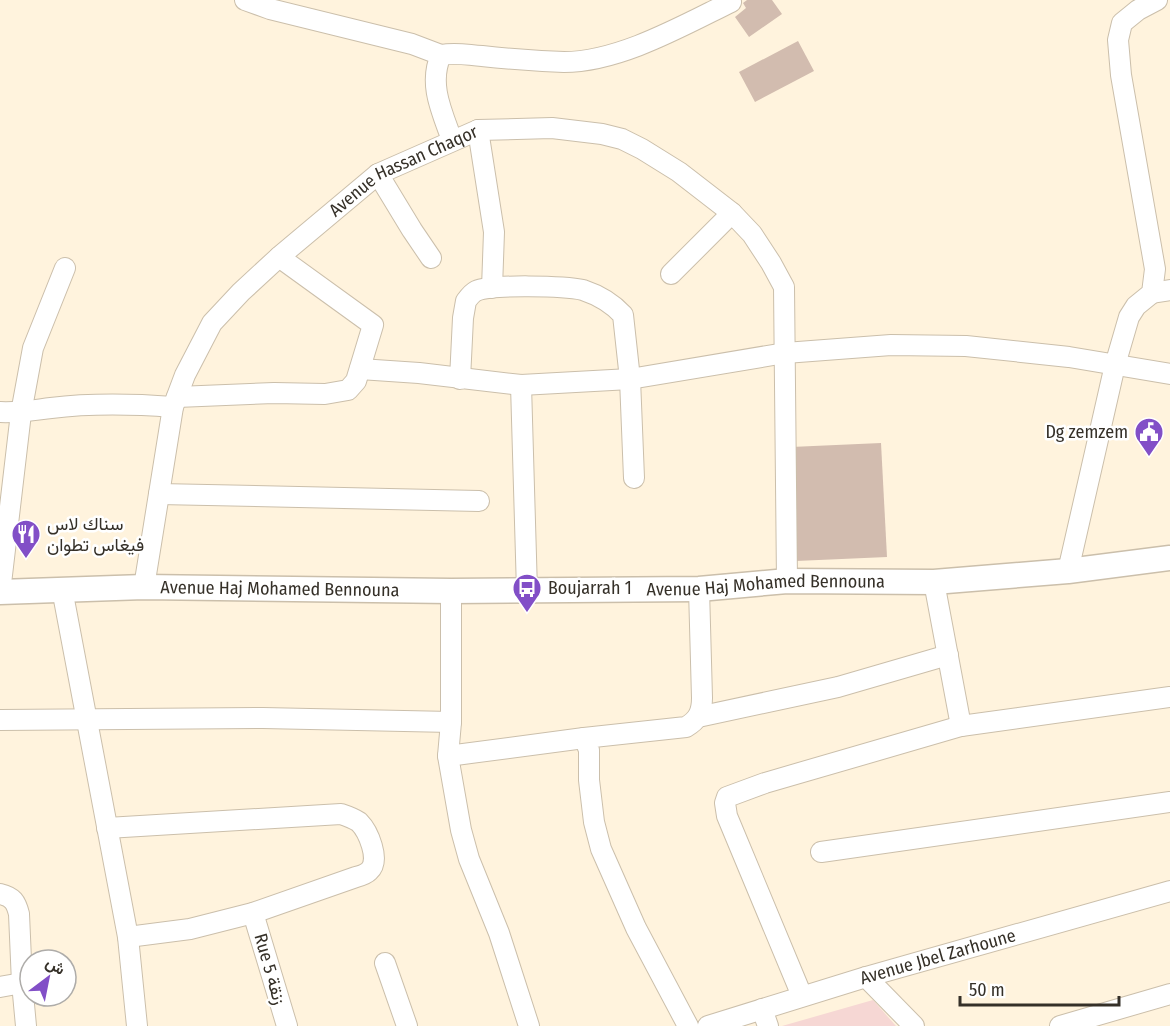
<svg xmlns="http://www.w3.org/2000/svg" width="1170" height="1026" font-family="'Fira Sans Condensed',Vazirmatn,sans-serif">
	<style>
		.green { fill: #f6d7d4 }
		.building { fill: #d2bcaf }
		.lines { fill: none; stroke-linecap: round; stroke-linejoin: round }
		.minor-casing { stroke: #cbbfab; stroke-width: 22 }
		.tertiary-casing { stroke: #cbbfab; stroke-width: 27 }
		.minor { stroke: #fff; stroke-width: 20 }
		.tertiary { stroke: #fff; stroke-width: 24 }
		.labels { text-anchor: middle; stroke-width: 5; stroke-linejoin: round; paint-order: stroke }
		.street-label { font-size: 18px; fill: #353028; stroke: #fff }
		.poi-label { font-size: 18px; fill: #353028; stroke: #fff; text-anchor: start }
	</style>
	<rect width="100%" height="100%" fill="#fff3dd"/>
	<polygon class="green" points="873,1000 896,1026 782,1026"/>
	<g class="building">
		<polygon points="747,0 772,0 782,14 749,37 735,17 746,8 743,3"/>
		<polygon points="798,41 814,71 755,102 739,72"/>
		<polygon points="881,443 887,557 796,561 791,447"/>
	</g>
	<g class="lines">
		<g class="minor-casing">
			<g id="minor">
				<polyline points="245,0 270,9 412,44 441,55"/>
				<polyline points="478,130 494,232 492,288"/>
				<path d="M452,140C442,112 428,84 441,55C456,52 467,55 482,56C509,59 537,61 564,62C619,62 682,26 731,2"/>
				<polyline points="378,174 412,230 431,258"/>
				<polyline points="671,274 732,213"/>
				<polyline points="1152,293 1170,290"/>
				<polyline points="360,369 419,373 521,385 630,379 785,353 891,345 966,346 1069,357 1170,374"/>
				<path d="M460,379L463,318L466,301C469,297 472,293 476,291C492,284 565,286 583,290C598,295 612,303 623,315L630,379L634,478"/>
				<polyline points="521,385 527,591"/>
				<polyline points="177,397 274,393 325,394 348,390 356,381 373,325 279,257"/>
				<path d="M0,412C18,413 34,410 51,408C92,403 133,404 173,407"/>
				<polyline points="159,494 479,501"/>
				<polyline points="1068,571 1115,365 1129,317 1136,306 1152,293 1155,269 1121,75 1118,40 1122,23 1138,10 1157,0"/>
				<polyline points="934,582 961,726"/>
				<path id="s1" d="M144,587L173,407L185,375L212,323L241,292L279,257L378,174L478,130L552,128L602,134L622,139L642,149L679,172L732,213L752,234L771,263L784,287L787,581"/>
				<polyline points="62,589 128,937 137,1026"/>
				<polyline points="451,591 451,722 448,756 461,830 469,859 499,933 529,1026"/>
				<polyline points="0,592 21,413 33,348 65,268"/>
				<polyline points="698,717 838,687 948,655"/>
				<polyline points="0,720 263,718 451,722"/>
				<polyline points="448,756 584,738"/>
				<path d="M107,828L341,814C347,816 353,818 359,822C368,831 381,860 369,871C366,874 360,876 356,877L253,913L190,929L128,937"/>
				<polyline points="821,852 1170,802"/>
				<path d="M0,894C13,897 16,902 19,914L22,983L26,1026"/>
				<polyline points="253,913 287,1026"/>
				<polyline points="385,963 407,1026"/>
				<polyline points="866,977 914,1026"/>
				<polyline points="0,987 22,983"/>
				<polyline points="802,996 727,816 725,803 727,797 765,783 961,726 1170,697"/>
				<polyline points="762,1009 768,1026"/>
				<path d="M688,1026L636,928L601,849L594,822L589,780V750L584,738L686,727C698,720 702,712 702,698L699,589"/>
				<path id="s2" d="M708,1026L866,977L1170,891"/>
				<polyline points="1060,1026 1170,994"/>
			</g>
		</g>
		<g class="tertiary-casing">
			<g id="tertiary">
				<path id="s3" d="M0,592L144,587L451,591L699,589L787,581L934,582L1068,571L1170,558"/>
			</g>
		</g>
		<use href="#minor" class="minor"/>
		<use href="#tertiary" class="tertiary"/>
	</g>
	<defs>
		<g id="civic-pin" transform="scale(1.5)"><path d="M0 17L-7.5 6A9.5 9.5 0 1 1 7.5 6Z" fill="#824fc7" stroke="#fff"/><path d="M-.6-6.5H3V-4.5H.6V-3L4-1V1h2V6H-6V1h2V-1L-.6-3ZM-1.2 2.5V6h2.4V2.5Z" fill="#fff"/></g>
		<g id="restaurant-pin" transform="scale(1.5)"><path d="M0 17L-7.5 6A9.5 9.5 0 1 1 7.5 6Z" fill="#824fc7" stroke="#fff"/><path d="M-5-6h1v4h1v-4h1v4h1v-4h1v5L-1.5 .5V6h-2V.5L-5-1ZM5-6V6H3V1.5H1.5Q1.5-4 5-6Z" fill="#fff"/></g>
		<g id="bus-pin" transform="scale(1.5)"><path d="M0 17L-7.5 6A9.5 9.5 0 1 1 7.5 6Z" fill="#824fc7" stroke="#fff"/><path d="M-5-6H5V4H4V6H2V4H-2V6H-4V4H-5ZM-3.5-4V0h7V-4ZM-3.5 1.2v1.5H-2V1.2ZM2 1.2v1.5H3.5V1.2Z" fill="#fff"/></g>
	</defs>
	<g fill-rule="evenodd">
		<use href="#civic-pin" x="1149" y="432"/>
		<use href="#restaurant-pin" x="26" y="534"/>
		<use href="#bus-pin" x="527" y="588"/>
	</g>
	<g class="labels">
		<g class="street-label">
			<text dy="6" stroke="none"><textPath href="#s1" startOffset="522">Avenue Hassan Chaqor</textPath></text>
			<text dy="6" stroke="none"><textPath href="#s3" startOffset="766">Avenue Haj Mohamed Bennouna</textPath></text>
			<text dy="6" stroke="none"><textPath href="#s3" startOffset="280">Avenue Haj Mohamed Bennouna</textPath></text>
			<text dy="6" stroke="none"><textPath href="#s2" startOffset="240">Avenue Jbel Zarhoune</textPath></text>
			<text transform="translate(270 969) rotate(74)" y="6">Rue 5 زنقة</text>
		</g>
		<g class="poi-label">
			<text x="1128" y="438" text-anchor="end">Dg zemzem</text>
			<text x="47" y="530">سناك لاس<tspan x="47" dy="21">فيغاس تطوان</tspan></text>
			<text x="548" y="594">Boujarrah 1</text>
		</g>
	</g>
	<g transform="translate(48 978) rotate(32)"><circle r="28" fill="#ffffff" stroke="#aeaca9" stroke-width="1.5"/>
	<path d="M0-4.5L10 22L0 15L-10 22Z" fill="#824fc7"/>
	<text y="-9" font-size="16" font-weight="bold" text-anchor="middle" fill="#353028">ش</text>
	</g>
	<path d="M960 996v9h159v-9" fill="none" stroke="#353028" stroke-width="3"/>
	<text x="969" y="996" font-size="18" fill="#353028" stroke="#ffffff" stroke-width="4.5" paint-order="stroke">50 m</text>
</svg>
